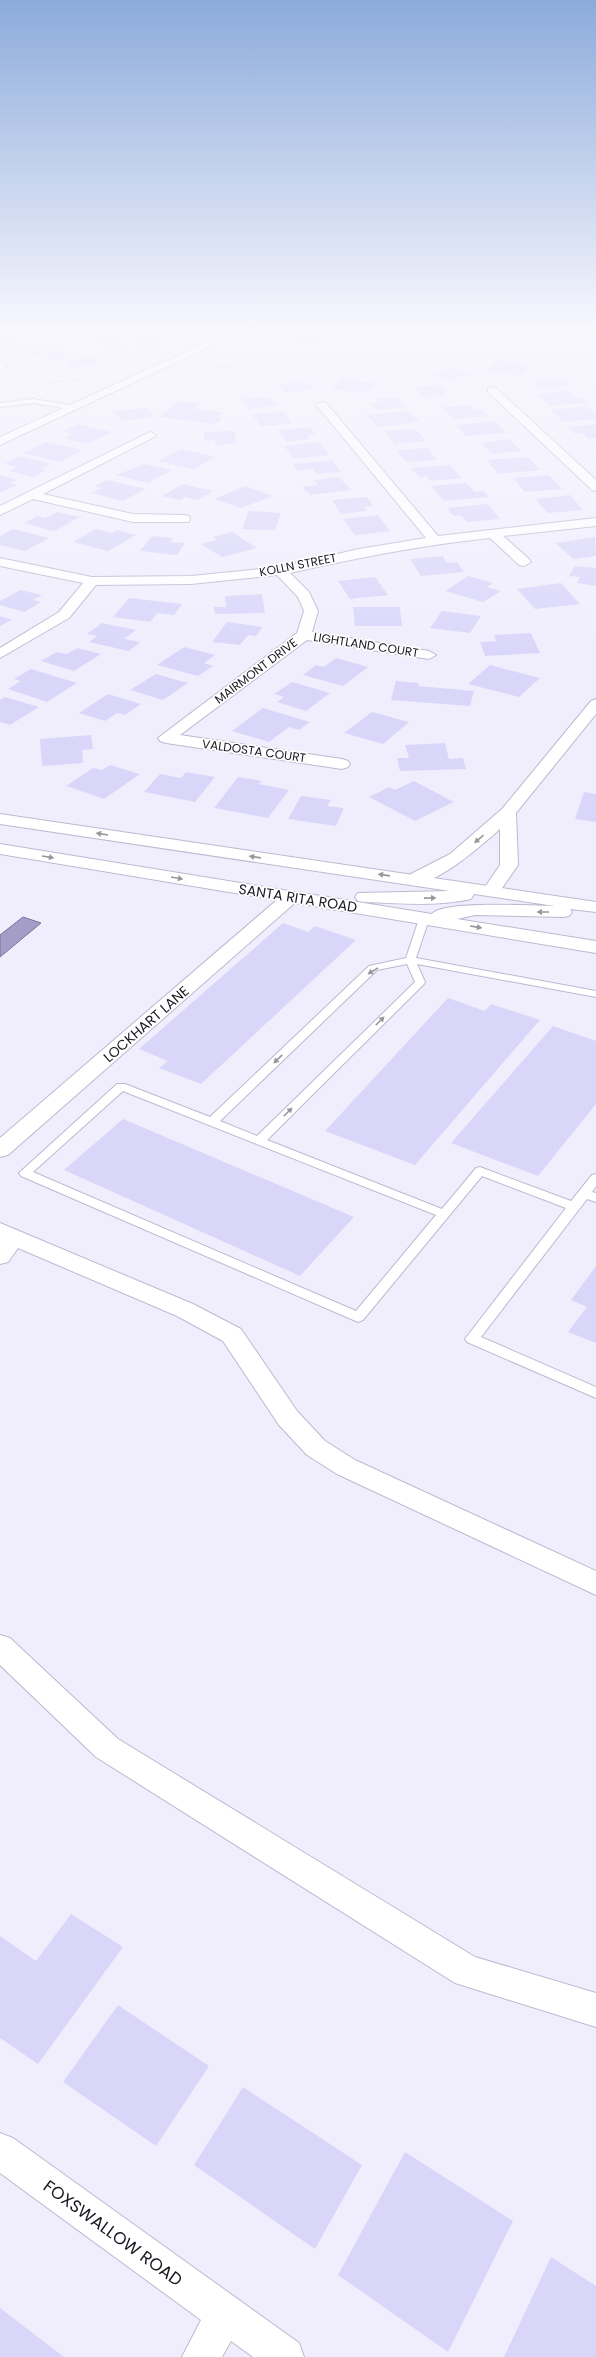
<svg xmlns="http://www.w3.org/2000/svg" width="596" height="2357" font-family="Poppins,sans-serif">
	<style>
		.water { fill: #a39dc8; stroke: #7a7596 }
		.building { fill: #dad6fa }
		.lines { fill: none; stroke-linecap: round; stroke-linejoin: round }
		.service-casing { stroke: #bcb9d0; stroke-width: 2 }
		.minor-casing { stroke: #bcb9d0; stroke-width: 2 }
		.primary-casing { stroke: #bcb9d0; stroke-width: 2 }
		.path { stroke: #9f9da9; stroke-width: 1.5; stroke-dasharray: 0.5 1.5; stroke-linecap: butt }
		.service { fill: #fff; fill-rule: evenodd }
		.minor { fill: #fff; fill-rule: evenodd }
		.primary { fill: #fff; fill-rule: evenodd }
		.oneway { fill: #98989b }
		.labels { text-anchor: middle; stroke-width: 3.5; stroke-linejoin: round; paint-order: stroke }
		.far-street-label { font-size: 12px; fill: #1a1921; stroke: #fff }
		.street-label { font-size: 14px; fill: #1a1921; stroke: #fff }
		.near-street-label { font-size: 17px; fill: #1a1921; stroke: #fff }
	</style>
	<rect width="100%" height="100%" fill="#f0eefd"/>
	<polygon class="water" points="23,917 41,923 0,957 0,935"/>
	<g class="building">
		<polygon points="37,328 62,328 44,335 27,332"/>
		<polygon points="167,328 197,328 186,332"/>
		<polygon points="367,328 395,328 395,329 370,331"/>
		<polygon points="74,329 89,332 66,341 52,338"/>
		<polygon points="324,329 334,340 295,343 286,333"/>
		<polygon points="150,331 161,345 141,347 130,333"/>
		<polygon points="117,333 128,347 110,349 106,344 95,345 90,339 103,338 100,334"/>
		<polygon points="9,339 28,343 10,350 0,348 0,342"/>
		<polygon points="32,344 51,348 34,356 15,351"/>
		<polygon points="54,349 75,354 59,361 38,356"/>
		<polygon points="98,356 102,364 71,367 67,360"/>
		<polygon points="498,360 532,365 520,376 486,372"/>
		<polygon points="454,368 472,374 451,380 433,374"/>
		<polygon points="345,377 358,379 355,381 376,383 365,393 332,389"/>
		<polygon points="562,377 572,385 541,388 532,380"/>
		<polygon points="305,381 314,389 286,393 276,385"/>
		<polygon points="443,385 449,391 442,391 446,395 424,397 414,387"/>
		<polygon points="569,391 576,398 582,398 587,403 549,406 537,394"/>
		<polygon points="259,397 271,398 278,406 249,409 241,399"/>
		<polygon points="397,397 406,407 376,410 370,403 379,403 376,399"/>
		<polygon points="179,401 200,404 194,409 223,412 217,417 222,418 215,424 159,417"/>
		<polygon points="471,405 475,410 482,409 488,416 453,419 443,407"/>
		<polygon points="588,407 596,414 596,419 563,422 551,409"/>
		<polygon points="146,408 155,417 122,421 114,411"/>
		<polygon points="408,411 420,422 378,427 366,415"/>
		<polygon points="284,412 292,424 260,426 252,414"/>
		<polygon points="495,421 506,433 466,436 456,425"/>
		<polygon points="78,424 112,432 86,444 62,438 72,434 63,431"/>
		<polygon points="596,424 596,438 588,439 583,433 575,434 568,427"/>
		<polygon points="310,427 315,434 307,435 311,439 287,442 278,430"/>
		<polygon points="415,429 426,441 395,444 384,431"/>
		<polygon points="235,431 236,444 215,445 215,440 204,441 204,432"/>
		<polygon points="509,439 522,451 492,454 480,443"/>
		<polygon points="46,442 83,450 60,462 23,453"/>
		<polygon points="319,442 330,455 294,459 284,446"/>
		<polygon points="428,448 437,460 406,462 397,450"/>
		<polygon points="181,449 216,457 193,469 158,461"/>
		<polygon points="20,456 51,464 41,469 46,470 33,477 9,471 17,467 4,464"/>
		<polygon points="528,457 540,470 498,474 487,460"/>
		<polygon points="332,460 341,472 316,474 313,469 298,471 293,464"/>
		<polygon points="145,464 172,470 148,483 116,475"/>
		<polygon points="450,465 462,478 430,481 427,476 419,477 411,468"/>
		<polygon points="0,475 17,480 10,483 17,485 0,493"/>
		<polygon points="549,475 562,489 525,492 513,478"/>
		<polygon points="339,477 352,490 310,495 302,487 318,485 314,480"/>
		<polygon points="107,480 146,489 123,501 91,493 101,488 95,486"/>
		<polygon points="466,483 475,492 484,491 489,497 444,501 431,486"/>
		<polygon points="183,484 213,491 198,500 185,497 180,500 162,496"/>
		<polygon points="245,486 273,496 241,508 214,499"/>
		<polygon points="570,495 583,510 548,513 535,499"/>
		<polygon points="367,497 373,506 364,507 367,511 341,514 332,500"/>
		<polygon points="488,504 500,519 467,522 462,516 454,516 447,508"/>
		<polygon points="249,511 281,513 275,530 242,529"/>
		<polygon points="57,512 80,517 54,531 24,523 37,516 45,518"/>
		<polygon points="378,515 390,531 355,535 343,519"/>
		<polygon points="13,529 49,538 25,551 0,545 0,536"/>
		<polygon points="96,529 112,533 117,530 136,535 108,551 73,542"/>
		<polygon points="232,532 257,548 222,557 201,544 217,540 213,537"/>
		<polygon points="152,536 173,538 170,542 185,543 177,555 140,551"/>
		<polygon points="595,537 596,556 574,559 555,543"/>
		<polygon points="443,556 447,563 457,562 464,572 421,576 410,559"/>
		<polygon points="575,566 596,568 596,586 577,583 580,577 569,576"/>
		<polygon points="468,576 493,583 487,587 501,591 483,602 445,591"/>
		<polygon points="375,577 388,595 350,599 338,581"/>
		<polygon points="561,583 580,604 535,609 517,589"/>
		<polygon points="20,590 42,595 33,600 41,602 24,612 0,605 0,601"/>
		<polygon points="262,594 265,613 215,614 214,607 226,607 225,596"/>
		<polygon points="129,598 182,604 174,615 157,613 150,622 113,617"/>
		<polygon points="353,607 400,607 402,626 355,626"/>
		<polygon points="442,611 481,616 470,633 430,628"/>
		<polygon points="0,616 12,620 0,626"/>
		<polygon points="227,622 263,627 256,636 248,635 240,645 212,642"/>
		<polygon points="102,623 136,630 124,639 140,642 129,651 89,642 97,636 87,634"/>
		<polygon points="531,633 540,653 485,656 480,642 496,641 494,635"/>
		<polygon points="184,647 215,655 204,663 213,666 198,676 157,665"/>
		<polygon points="78,648 101,654 74,671 41,661 57,652 66,654"/>
		<polygon points="336,658 368,667 343,686 303,675 316,665 324,667"/>
		<polygon points="490,665 540,678 519,697 468,684"/>
		<polygon points="31,669 77,683 47,702 8,689 21,681 14,679"/>
		<polygon points="156,674 188,683 163,700 130,690"/>
		<polygon points="396,681 419,683 418,686 474,691 470,706 391,700"/>
		<polygon points="292,682 330,693 306,711 277,702 284,697 274,694"/>
		<polygon points="108,694 141,704 125,715 117,713 105,721 79,713"/>
		<polygon points="5,697 39,707 10,725 0,722 0,700"/>
		<polygon points="263,708 310,722 299,730 289,727 269,742 232,731"/>
		<polygon points="372,712 409,722 383,744 344,733"/>
		<polygon points="91,735 93,749 82,750 83,763 42,766 40,739"/>
		<polygon points="445,743 449,759 463,758 466,769 400,771 397,758 409,758 405,745"/>
		<polygon points="110,765 140,774 104,799 66,786 93,768 102,770"/>
		<polygon points="186,772 215,777 195,802 144,792 160,774 181,778"/>
		<polygon points="238,777 262,781 259,784 289,790 268,818 214,808"/>
		<polygon points="414,781 454,802 415,821 369,797 389,787 395,790"/>
		<polygon points="584,792 596,794 596,822 575,819"/>
		<polygon points="301,796 331,800 327,806 344,808 336,826 288,819"/>
		<polygon points="283,923 308,932 315,926 356,940 201,1084 159,1068 168,1061 139,1049"/>
		<polygon points="448,998 485,1011 491,1004 540,1020 415,1165 325,1131"/>
		<polygon points="553,1026 596,1041 596,1104 538,1176 451,1143"/>
		<polygon points="123,1119 354,1217 300,1276 64,1170"/>
		<polygon points="596,1266 596,1343 568,1332 587,1307 571,1300"/>
		<polygon points="71,1914 123,1947 38,2064 0,2038 0,1936 36,1961"/>
		<polygon points="118,2005 209,2066 156,2146 63,2082"/>
		<polygon points="243,2087 362,2165 315,2249 194,2165"/>
		<polygon points="405,2152 513,2221 448,2352 338,2275"/>
		<polygon points="551,2257 596,2286 596,2357 504,2357"/>
		<polygon points="0,2308 64,2357 0,2357"/>
	</g>
	<g class="lines">
		<g class="service-casing">
			<g id="service">
				<polygon points="33,399 70,405 73,407 70,409 33,403 0,407 0,403"/>
				<path d="M424,916L429,919L416,958L596,991V997L417,964L425,982L424,984L267,1140L442,1209L476,1168L480,1167L571,1201L592,1175L596,1174V1186L592,1192L596,1193V1202L587,1199L481,1337L596,1387V1398L467,1342L465,1339L566,1208L482,1176L363,1320L358,1322L21,1176L19,1173L117,1084H125L210,1117L369,966L406,958L419,919ZM407,964L415,982L257,1136L220,1121L377,970ZM123,1091L436,1215L356,1311L33,1172Z"/>
			</g>
		</g>
		<g class="minor-casing">
			<g id="minor">
				<polygon points="238,328 250,328 0,445 0,437"/>
				<path d="M339,328C349,327 356,332 366,332C399,331 433,324 466,328L461,331C437,333 353,346 339,328Z"/>
				<polygon points="0,362 6,365 6,369 0,370"/>
				<polygon points="492,387 496,388 596,480 596,491 592,490 488,392 488,388"/>
				<path d="M322,402L326,403L438,536L596,518V526L503,536L529,559L531,562L524,566L519,565L490,538C422,545 356,558 290,573L309,592L318,611L312,632L429,651L436,655L429,659L307,640L180,735L342,759L348,761L350,764L348,767L342,769L166,743L160,741L158,738L297,633L304,611L298,597L277,575L191,584L96,585L69,618L0,658V648L59,612L83,583L0,566V558L92,577L191,576L280,567L359,549L426,538L318,407L316,405Z"/>
				<polygon points="150,432 156,435 154,437 43,494 133,514 184,515 189,516 190,519 189,522 133,522 33,499 0,515 0,506"/>
				<path d="M596,699V714L516,813L518,865L498,894H486L483,890L500,865V829C482,845 433,889 409,883L406,879L409,875L450,854L502,809L591,701Z"/>
				<polygon points="291,892 297,893 300,897 297,901 8,1155 0,1157 0,1138 285,893"/>
				<polygon points="0,1223 193,1304 241,1329 297,1411 325,1441 355,1460 596,1571 596,1595 337,1474 307,1455 279,1425 223,1341 177,1316 18,1248 8,1262 0,1264"/>
				<polygon points="0,1635 10,1638 118,1739 475,1957 596,1993 596,2027 455,1983 96,1757 0,1665"/>
				<polygon points="0,2133 13,2138 299,2343 304,2357 253,2357 231,2341 222,2357 182,2357 201,2320 0,2173"/>
			</g>
		</g>
		<g class="primary-casing">
			<path id="primary" d="M0,814L596,902V912L570,909L572,912L569,916L563,917L475,915L457,919L596,941V953L0,854V844L432,914C443,900 535,906 555,906L474,894L471,899C437,907 399,903 364,902L358,901L355,897L358,893L450,891L0,824Z"/>
		</g>
		<g class="path">
			<polyline points="471,345 596,338"/>
			<polyline points="204,369 358,354"/>
			<polyline points="44,383 85,379"/>
		</g>
		<use href="#service" class="service"/>
		<use href="#minor" class="minor"/>
		<use href="#primary" class="primary"/>
	</g>
	<defs><path id="oneway-solid" d="M-6-.8H1V-3.2L6.5 0L1 3.2V.8H-6Z"/></defs>
	<g class="oneway">
		<use href="#oneway-solid" transform="translate(102 834) rotate(-171)"/>
		<use href="#oneway-solid" transform="translate(479 839) rotate(140)"/>
		<use href="#oneway-solid" transform="translate(48 857) rotate(9)"/>
		<use href="#oneway-solid" transform="translate(255 857) rotate(-172)"/>
		<use href="#oneway-solid" transform="translate(384 875) rotate(-172)"/>
		<use href="#oneway-solid" transform="translate(177 878) rotate(10)"/>
		<use href="#oneway-solid" transform="translate(430 898) rotate(-1)"/>
		<use href="#oneway-solid" transform="translate(543 912) rotate(180)"/>
		<use href="#oneway-solid" transform="translate(476 927) rotate(9)"/>
		<use href="#oneway-solid" transform="translate(373 971) rotate(149)"/>
		<use href="#oneway-solid" transform="translate(380 1021) rotate(-45)"/>
		<use href="#oneway-solid" transform="translate(278 1059) rotate(136)"/>
		<use href="#oneway-solid" transform="translate(288 1112) rotate(-45)"/>
	</g>
	<linearGradient id="sky" x2="0" y2="1"><stop stop-color="#8cabdb"/><stop offset="0.5" stop-color="#f8f7fe"/><stop offset="1" stop-color="#f8f7fe" stop-opacity="0"/></linearGradient>
	<rect width="596" height="658" fill="url(#sky)"/>
	<g class="labels">
		<g class="far-street-label">
			<text transform="translate(298 565) rotate(-11)" y="4">KOLLN STREET</text>
			<text transform="translate(366 645) rotate(9)" y="4">LIGHTLAND COURT</text>
			<text transform="translate(256 671) rotate(-37)" y="4">MAIRMONT DRIVE</text>
			<text transform="translate(254 751) rotate(8)" y="4">VALDOSTA COURT</text>
		</g>
		<g class="street-label">
			<text transform="translate(298 898) rotate(9)" y="5">SANTA RITA ROAD</text>
			<text transform="translate(146 1024) rotate(-41)" y="5">LOCKHART LANE</text>
		</g>
		<g class="near-street-label">
			<text transform="translate(113 2233) rotate(36)" y="6">FOXSWALLOW ROAD</text>
		</g>
	</g>
</svg>
